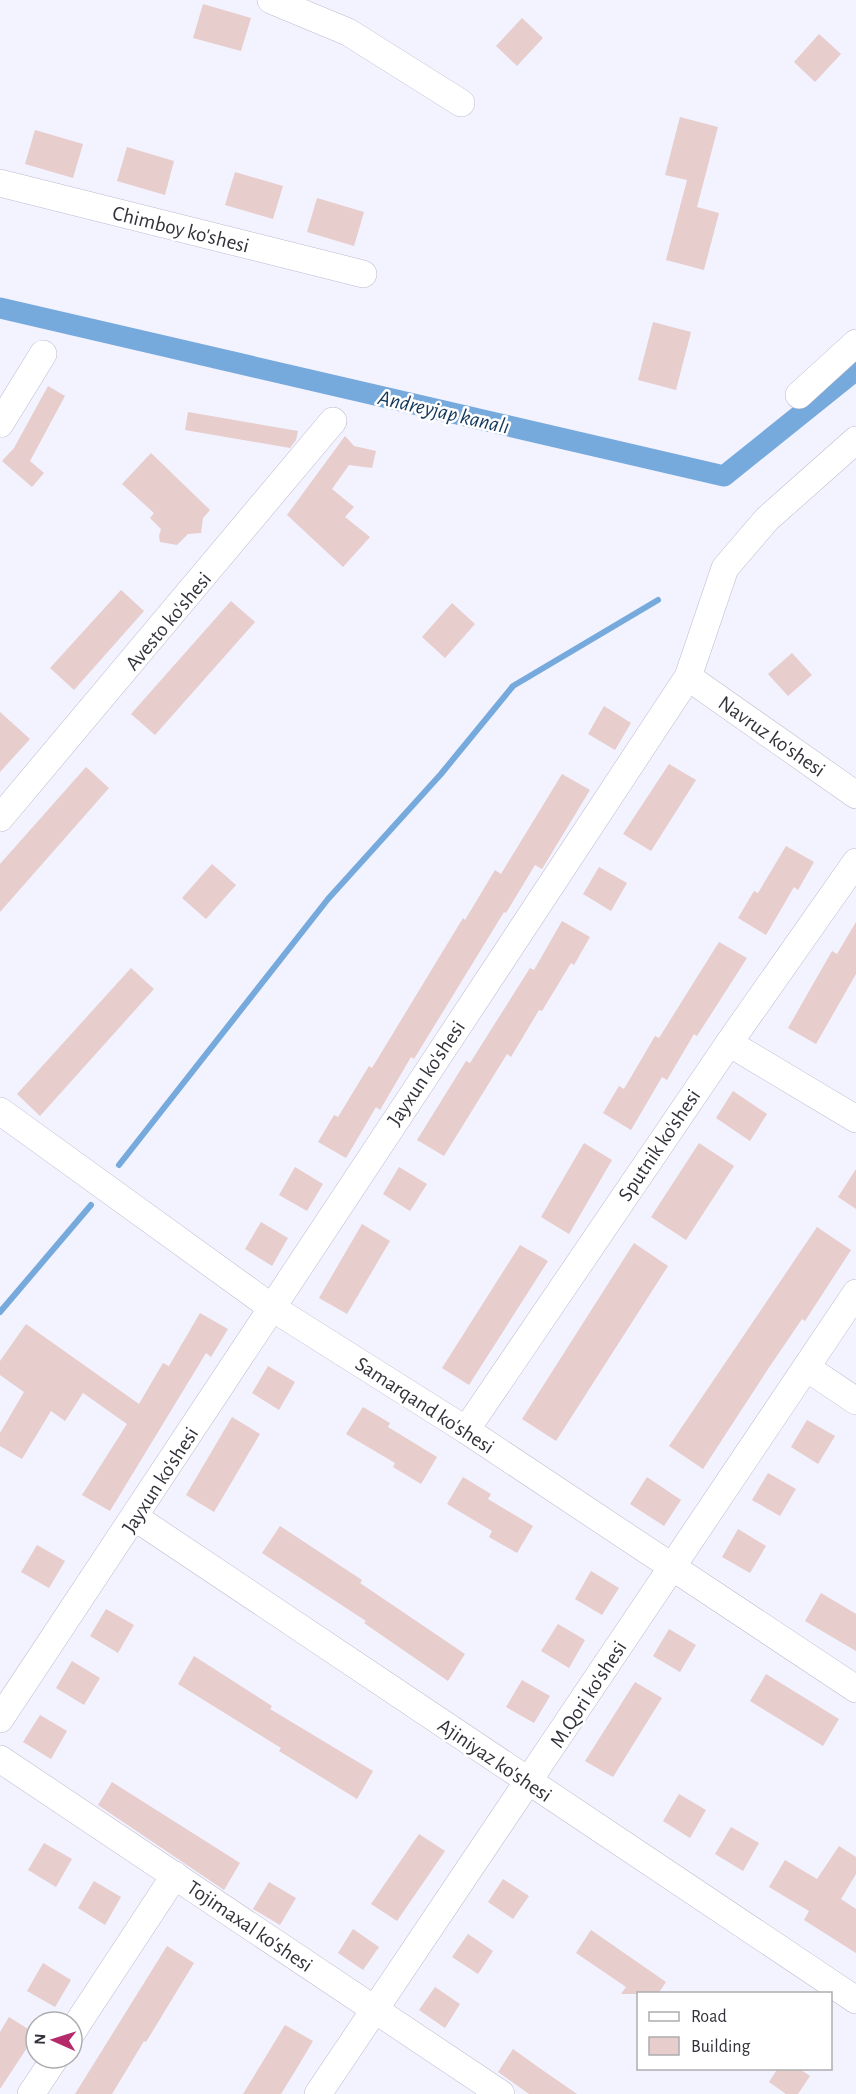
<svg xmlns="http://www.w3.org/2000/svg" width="856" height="2094" font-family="'Alegreya Sans',sans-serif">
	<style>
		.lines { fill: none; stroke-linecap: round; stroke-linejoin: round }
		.stream { stroke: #76a9dc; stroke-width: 6 }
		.canal { stroke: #76a9dc; stroke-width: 21 }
		.building { fill: #e7cdcc }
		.minor-casing { stroke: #bdbbcf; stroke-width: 28 }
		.minor { stroke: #fff; stroke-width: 27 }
		.labels { text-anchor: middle; stroke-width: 5; stroke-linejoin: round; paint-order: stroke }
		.street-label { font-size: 21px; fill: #33323a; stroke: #fff }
		.water-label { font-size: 22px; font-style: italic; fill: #123759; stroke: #fff }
	</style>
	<rect width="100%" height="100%" fill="#f3f2ff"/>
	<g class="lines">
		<g class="stream">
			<polyline points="119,1165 328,899 441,774 513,686 658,600"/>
			<polyline points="0,1312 91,1205"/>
		</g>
		<polyline class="canal" points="0,308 724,476 856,370"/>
	</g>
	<g class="building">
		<polygon points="203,4 251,18 241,51 193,38"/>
		<polygon points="522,18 543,38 517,66 496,46"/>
		<polygon points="819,34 841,54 815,82 794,62"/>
		<polygon points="680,117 718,127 697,207 719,213 704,270 666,260 687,180 665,175"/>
		<polygon points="35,130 83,144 73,178 25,164"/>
		<polygon points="127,147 174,161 165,195 117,181"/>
		<polygon points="235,172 283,186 273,219 225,205"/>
		<polygon points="317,198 364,212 354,246 307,232"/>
		<polygon points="653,322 691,332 676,390 638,380"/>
		<polygon points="48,386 65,396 30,461 44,473 32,487 2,461 14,448"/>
		<polygon points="188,412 298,431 296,440 290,448 185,430"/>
		<polygon points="345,436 354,446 376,451 372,468 349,465 332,489 354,507 345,517 370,537 343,567 287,515"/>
		<polygon points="151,453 210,510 203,518 201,533 188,534 177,545 160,542 159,536 161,529 150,518 154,513 122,484"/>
		<polygon points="121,590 144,611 74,690 50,668"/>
		<polygon points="231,601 255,622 155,735 131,714"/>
		<polygon points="452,603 475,624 445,658 422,637"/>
		<polygon points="792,653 812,675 788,696 768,674"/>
		<polygon points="604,706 631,723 615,750 588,734"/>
		<polygon points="0,712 30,739 0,772"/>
		<polygon points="669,764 696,780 651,851 623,834"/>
		<polygon points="86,767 109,788 0,912 0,864"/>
		<polygon points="562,774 590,790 542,869 535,865 506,913 504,912 414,1059 411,1057 380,1110 376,1107 346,1158 318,1142 334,1115 338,1117 369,1066 372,1068 463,918 465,920 495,870 501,874"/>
		<polygon points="786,846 814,862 798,890 794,887 766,935 738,918 754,891 758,893"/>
		<polygon points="212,864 236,885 206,919 182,898"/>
		<polygon points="599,867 627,883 611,911 583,894"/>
		<polygon points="562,921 590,937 574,965 571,963 542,1011 539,1010 511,1057 507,1054 444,1156 417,1140 466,1061 470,1063 530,968 534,970"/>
		<polygon points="856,922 856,974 816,1044 788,1028 832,951 837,954"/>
		<polygon points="719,942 747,958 697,1036 694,1034 667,1080 662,1077 631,1130 603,1113 619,1086 624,1089 655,1036 659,1038"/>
		<polygon points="131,968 154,989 40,1116 17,1094"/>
		<polygon points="733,1091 767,1114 750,1141 716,1118"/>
		<polygon points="584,1143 612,1160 569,1234 541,1217"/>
		<polygon points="699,1143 734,1166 686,1240 651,1217"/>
		<polygon points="295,1167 323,1184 307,1211 279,1195"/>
		<polygon points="399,1167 427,1184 410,1211 383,1194"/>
		<polygon points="856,1169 856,1209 838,1197"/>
		<polygon points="261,1222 288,1238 272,1266 245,1249"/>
		<polygon points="362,1224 390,1241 347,1314 319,1298"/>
		<polygon points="817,1227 851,1250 805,1321 802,1319 768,1369 703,1469 669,1446"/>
		<polygon points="634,1243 668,1266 556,1441 522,1419"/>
		<polygon points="520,1245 548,1261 469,1385 442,1368"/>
		<polygon points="200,1313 228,1329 211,1357 206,1353 110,1511 82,1495 127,1424 83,1393 65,1421 51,1411 22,1459 0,1446 0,1433 24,1392 0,1375 0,1361 26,1324 139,1404 163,1363 169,1366"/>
		<polygon points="268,1366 295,1382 279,1410 252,1393"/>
		<polygon points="363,1407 390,1423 388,1427 437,1457 421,1484 393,1467 395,1463 346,1434"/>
		<polygon points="232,1417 260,1434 214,1512 186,1495"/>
		<polygon points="807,1420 835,1436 818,1464 791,1447"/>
		<polygon points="768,1473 796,1489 780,1516 752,1500"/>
		<polygon points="463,1477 491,1494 488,1499 533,1526 517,1553 489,1537 492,1531 447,1504"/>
		<polygon points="647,1477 681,1500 664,1526 630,1504"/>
		<polygon points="280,1526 362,1580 360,1583 465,1654 448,1681 364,1623 366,1621 262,1553"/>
		<polygon points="738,1529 766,1546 750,1573 722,1557"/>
		<polygon points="37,1545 65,1561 49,1588 21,1572"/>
		<polygon points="591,1571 619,1588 602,1615 575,1599"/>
		<polygon points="821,1593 856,1614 856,1651 805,1621"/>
		<polygon points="106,1609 134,1625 118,1653 90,1636"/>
		<polygon points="558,1624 585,1640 569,1668 541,1651"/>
		<polygon points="669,1629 696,1645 680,1672 653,1656"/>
		<polygon points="194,1656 272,1706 270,1709 373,1771 357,1799 279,1751 281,1748 178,1684"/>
		<polygon points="72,1661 100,1678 84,1705 56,1688"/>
		<polygon points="766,1674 839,1719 823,1746 750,1701"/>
		<polygon points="522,1680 550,1696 534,1723 506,1707"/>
		<polygon points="635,1682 662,1698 613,1777 585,1761"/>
		<polygon points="40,1715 67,1731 51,1759 23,1742"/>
		<polygon points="112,1782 240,1863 224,1890 98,1805"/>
		<polygon points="679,1794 706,1810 690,1838 663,1821"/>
		<polygon points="731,1827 759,1843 743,1871 715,1854"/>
		<polygon points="419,1834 445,1851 397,1921 371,1904"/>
		<polygon points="44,1843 72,1859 56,1887 28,1870"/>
		<polygon points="839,1846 856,1857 856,1874 841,1899 856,1909 856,1953 804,1920 809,1911 769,1887 785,1860 817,1879"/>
		<polygon points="503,1879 529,1896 513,1919 488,1902"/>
		<polygon points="94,1881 121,1897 105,1925 78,1908"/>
		<polygon points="269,1882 296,1898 280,1925 253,1909"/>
		<polygon points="353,1929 379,1947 363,1970 338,1953"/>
		<polygon points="591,1930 666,1982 658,1994 621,1994 626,1987 576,1953"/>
		<polygon points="468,1934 493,1951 478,1974 452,1957"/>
		<polygon points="167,1946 194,1963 146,2042 144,2041 112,2094 75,2094"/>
		<polygon points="43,1963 71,1980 55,2007 27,1991"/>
		<polygon points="435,1987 460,2004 445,2028 419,2010"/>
		<polygon points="9,2017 36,2034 0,2089 0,2032"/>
		<polygon points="285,2025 313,2041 297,2068 281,2094 243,2094"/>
		<polygon points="513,2049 538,2067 577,2094 529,2094 498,2072"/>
		<polygon points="778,2068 798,2068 810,2076 798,2094 786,2094 769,2082"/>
	</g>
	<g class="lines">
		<g class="minor-casing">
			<g id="minor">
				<polyline points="271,0 348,32 461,103"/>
				<polyline points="0,183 363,274"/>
				<polyline points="799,395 856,343"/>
				<polyline points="0,424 43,354"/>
				<polyline points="688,677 856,795"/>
				<polyline points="0,818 333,421"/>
				<polyline points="729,1043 856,1119"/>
				<polyline points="0,1111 271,1307 466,1430 856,1689"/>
				<polyline points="807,1368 856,1401"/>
				<polyline points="466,1430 729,1043 856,862"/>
				<polyline points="136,1518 856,2000"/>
				<path d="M0,1719C232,1373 458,1024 688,677L725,568L767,519L856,440"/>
				<polyline points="0,1759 501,2094"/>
				<polyline points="72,2032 175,1875"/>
				<polyline points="31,2094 55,2058"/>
				<polyline points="318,2094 856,1293"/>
			</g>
		</g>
		<use href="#minor" class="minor"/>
	</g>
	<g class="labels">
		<g class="street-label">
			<text transform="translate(181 229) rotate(14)" y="7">Chimboy ko'shesi</text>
			<text transform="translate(168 621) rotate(-50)" y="7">Avesto ko'shesi</text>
			<text transform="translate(772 736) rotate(35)" y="7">Navruz ko'shesi</text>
			<text transform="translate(426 1073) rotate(-56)" y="7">Jayxun ko'shesi</text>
			<text transform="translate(659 1145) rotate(-56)" y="7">Sputnik ko'shesi</text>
			<text transform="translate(425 1405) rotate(33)" y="7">Samarqand ko'shesi</text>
			<text transform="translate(160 1480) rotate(-57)" y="7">Jayxun ko'shesi</text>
			<text transform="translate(588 1694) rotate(-57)" y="7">M.Qori ko'shesi</text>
			<text transform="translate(495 1760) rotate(34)" y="7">Ajiniyaz ko'shesi</text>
			<text transform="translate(250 1926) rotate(34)" y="7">Tojimaxal ko'shesi</text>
		</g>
		<g class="water-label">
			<text transform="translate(444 411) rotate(13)" y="8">Andreyjap kanalı</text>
		</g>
	</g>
	<rect x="637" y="1992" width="195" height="78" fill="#ffffff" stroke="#adadb0" stroke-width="1.5"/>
	<rect x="649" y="2012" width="30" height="9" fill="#ffffff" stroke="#adadb0" stroke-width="1.5"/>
	<text x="691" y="2022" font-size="18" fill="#33323a">Road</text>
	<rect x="649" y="2037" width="30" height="18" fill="#e7cdcc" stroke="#adadb0" stroke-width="1.5"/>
	<text x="691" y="2052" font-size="18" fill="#33323a">Building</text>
	<g transform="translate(54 2040) rotate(273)"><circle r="28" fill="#ffffff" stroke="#adadb0" stroke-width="1.5"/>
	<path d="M0-4.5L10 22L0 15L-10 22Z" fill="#b42b6a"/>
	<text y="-9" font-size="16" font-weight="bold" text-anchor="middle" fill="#33323a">N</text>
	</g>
</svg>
